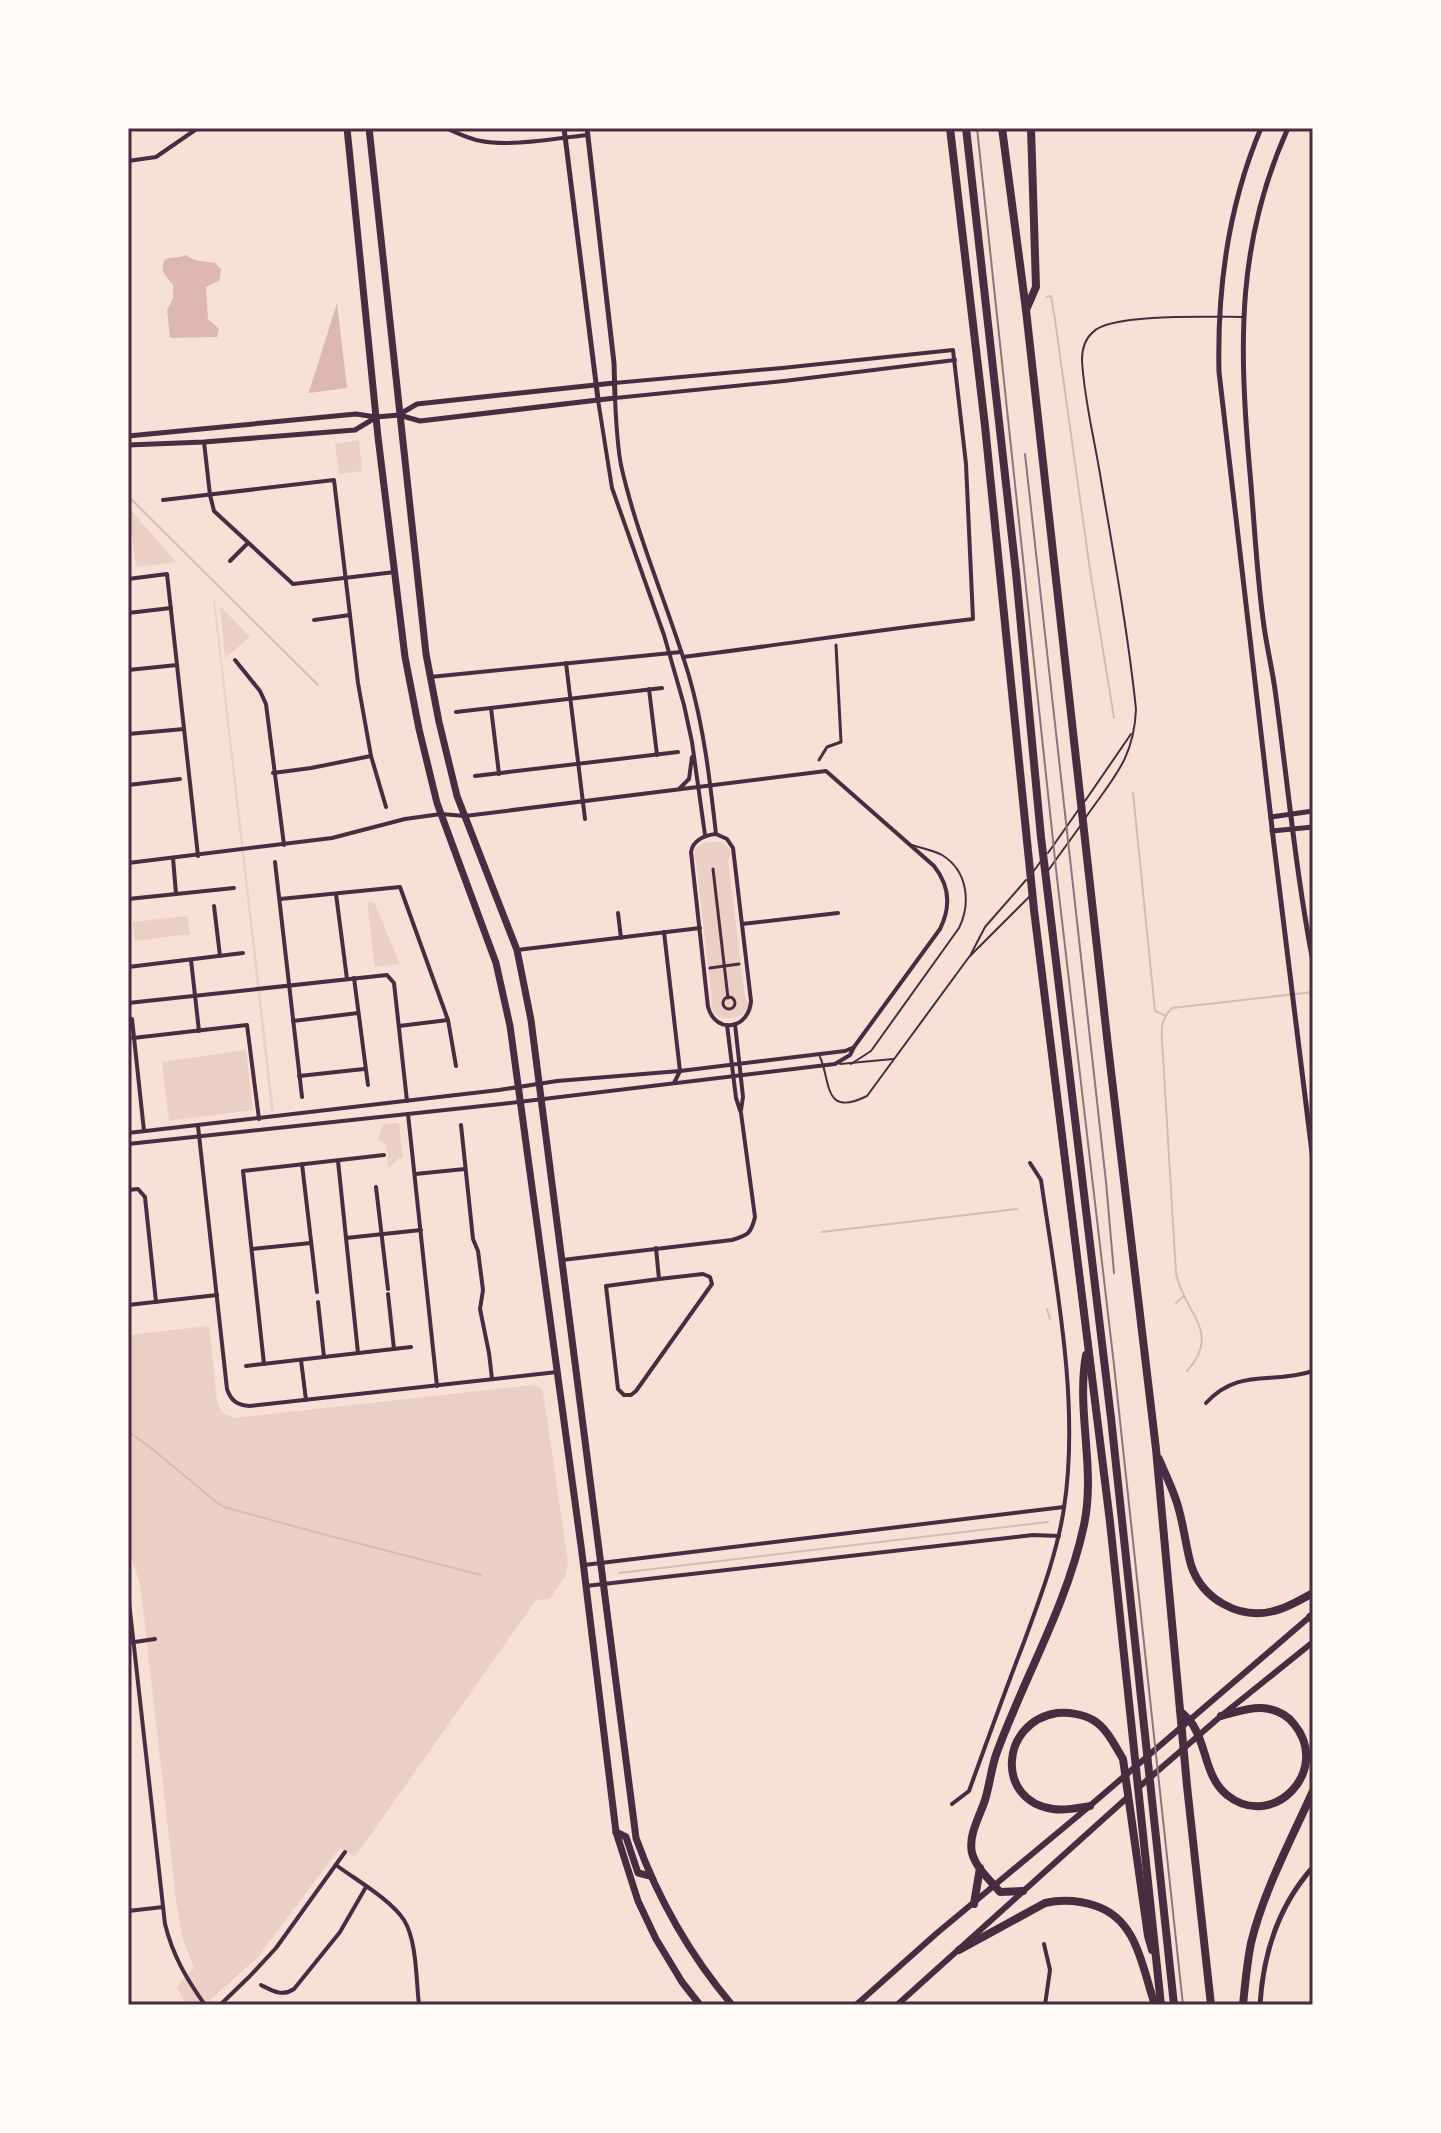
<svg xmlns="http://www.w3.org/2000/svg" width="1441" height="2133" font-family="Karla,sans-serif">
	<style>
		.green { fill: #ebcfc5 }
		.water { fill: #dcb8b0 }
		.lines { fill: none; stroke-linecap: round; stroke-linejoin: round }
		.stream { stroke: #dcb8b0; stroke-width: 2 }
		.service { stroke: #4a2c40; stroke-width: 2 }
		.pedestrian { stroke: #4a2c40; stroke-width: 3 }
		.minor { stroke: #4a2c40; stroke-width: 4 }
		.tertiary { stroke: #4a2c40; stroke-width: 5 }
		.secondary { stroke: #4a2c40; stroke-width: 6 }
		.primary { stroke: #4a2c40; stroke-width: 7 }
		.motorway { stroke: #4a2c40; stroke-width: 8 }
		.rail { stroke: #8f747c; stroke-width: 2 }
		.neatline { fill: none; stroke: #4a2c40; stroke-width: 3 }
	</style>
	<rect width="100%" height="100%" fill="#f7e1d7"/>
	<g class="green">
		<polygon points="359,440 362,471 339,474 335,444"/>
		<polygon points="128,507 176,562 136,567"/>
		<polygon points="213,598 215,601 274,1111 271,1111"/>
		<polygon points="220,606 250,637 225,658"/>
		<path d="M721,842L728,847L731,854L728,859L745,998L748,1002C747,1018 732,1020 718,1017L711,1008L712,1002L696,862L693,859C694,843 706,841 721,842Z"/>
		<polygon points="367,902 374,902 400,964 375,967"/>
		<polygon points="187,916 190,934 135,941 133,922"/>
		<polygon points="246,1050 253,1110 169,1121 162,1062"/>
		<polygon points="399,1123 403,1159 399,1158 388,1168 386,1145 378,1140 383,1124"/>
		<polygon points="209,1326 217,1402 223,1413 234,1418 533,1385 539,1387 543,1391 568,1562 566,1575 550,1599 536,1600 355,1857 340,1848 258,1957 205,2005 186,2005 177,1987 194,1968 182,1937 176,1900 143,1609 140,1584 128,1547 128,1335"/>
	</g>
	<g class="water">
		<path d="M185,255L195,260L215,263L221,269L220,280L206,287L208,319L219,329L217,337L170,338L167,310L173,298V285C166,276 160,272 164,260C171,256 178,259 185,255Z"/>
		<polygon points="337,303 347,388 309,393 309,392"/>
	</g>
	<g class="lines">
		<g class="stream">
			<polyline points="1047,297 1051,296 1055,320 1090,570 1114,718"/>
			<polyline points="128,496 318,685"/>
			<polyline points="1133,793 1155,1011 1164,1015"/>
			<polyline points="822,1232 1017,1209"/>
			<polyline points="1176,1303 1184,1296"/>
			<polyline points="1047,1309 1050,1319"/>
			<path d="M1187,1371C1223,1332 1183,1312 1176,1273L1162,1040C1161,1026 1162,1018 1172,1008L1313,992"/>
			<polyline points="128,1431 156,1452 215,1501 224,1507 326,1535 481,1575"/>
			<polyline points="619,1573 1048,1522"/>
		</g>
		<g class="service">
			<polyline points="1085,801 1131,734"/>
			<path d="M1086,817C1113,778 1134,759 1136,709C1128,633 1114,556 1101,480C1095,441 1084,400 1082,360C1082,350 1085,339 1093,332C1111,313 1213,317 1242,317"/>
			<polyline points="1048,853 1079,809"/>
			<polyline points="1033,872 1041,861"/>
			<polyline points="1047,872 1081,825"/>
			<polyline points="971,954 985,927 1026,880"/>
			<path d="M820,1057C831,1081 823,1118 867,1096L969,957L1029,897"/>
			<polyline points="840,1064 893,1059"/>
			<path d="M851,1064L871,1051L959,928C971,903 968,871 942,855C933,850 921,848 912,845"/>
		</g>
		<g class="pedestrian">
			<polyline points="819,760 827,747 841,742 836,645"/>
			<polyline points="713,869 728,998"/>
			<polyline points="710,968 739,964"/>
			<circle cx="729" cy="1003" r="6"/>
		</g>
		<g class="minor">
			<path d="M446,128C457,133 469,139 481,141C512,147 556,138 588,135"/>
			<polyline points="128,161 156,157 198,128"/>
			<path d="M614,383L782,368L953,350L966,464L973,619C876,630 780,645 683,657"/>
			<polyline points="598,400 612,488 664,635 684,705 692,742 705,835"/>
			<polyline points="204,442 210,495 214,511 293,584 395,572"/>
			<polyline points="163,500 334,480 358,683 371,756 386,807"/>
			<polyline points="230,561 248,543"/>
			<polyline points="128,579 167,574 198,856"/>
			<polyline points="128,613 171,608"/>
			<polyline points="314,620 350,615"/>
			<polyline points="235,660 260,691 266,704 284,845"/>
			<polyline points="566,663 585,819"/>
			<polyline points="128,670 177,665"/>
			<polyline points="430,677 681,652"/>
			<polyline points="649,689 657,755"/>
			<polyline points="491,708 499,774"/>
			<polyline points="456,712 662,688"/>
			<polyline points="128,734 184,729"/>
			<polyline points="273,773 311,768 371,756"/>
			<polyline points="475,776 678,752"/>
			<polyline points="128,785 180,779"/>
			<polyline points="680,788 689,779 692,757"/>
			<path d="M716,834C710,781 704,728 689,676C668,606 637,537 621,465C617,444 616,419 615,398L784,381L955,360"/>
			<path d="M716,834L727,839L733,848L751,1001C749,1029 716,1035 708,1007L691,852C693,840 705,835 716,834Z"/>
			<polyline points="173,858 176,894"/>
			<polyline points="275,862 302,1097"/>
			<path d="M128,863L332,838L405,819L441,814L465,816L826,771L934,866C950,886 951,907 940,929L854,1047L850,1055L835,1064L501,1104L128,1144"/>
			<polyline points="336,894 347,979"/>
			<polyline points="128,899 234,888"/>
			<polyline points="280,899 400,887 448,1020 456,1066"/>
			<polyline points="214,906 220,956"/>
			<polyline points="618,913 621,938"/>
			<polyline points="742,924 838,913"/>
			<polyline points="664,932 680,1071 674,1083"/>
			<polyline points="517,950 700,928"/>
			<polyline points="191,960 199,1031"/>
			<polyline points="128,967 243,953"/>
			<polyline points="354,978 368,1085"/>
			<polyline points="128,981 129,986"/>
			<polyline points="128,1003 387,975 394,983 407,1101"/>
			<polyline points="132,1019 144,1131"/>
			<polyline points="293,1021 358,1013"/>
			<polyline points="735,1024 743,1097 741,1110"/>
			<polyline points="399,1026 448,1020"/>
			<polyline points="133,1038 247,1025 259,1119"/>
			<polyline points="299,1076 364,1069"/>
			<polyline points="408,1114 437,1386"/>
			<polyline points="461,1125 473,1239 478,1251 483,1290 480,1309 489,1353 492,1379"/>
			<path d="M198,1126L227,1389C231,1401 237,1405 250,1406L557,1372"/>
			<polyline points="128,1133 499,1090 557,1081 680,1071 845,1051 852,1048"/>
			<polyline points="338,1161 358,1353"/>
			<polyline points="302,1164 317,1292"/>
			<polyline points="415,1174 465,1169"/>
			<polyline points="376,1187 388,1289"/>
			<polyline points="128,1190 138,1189 145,1197 156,1302"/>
			<polyline points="346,1238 421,1230"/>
			<polyline points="656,1248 659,1279 703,1274 710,1277 712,1284 636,1391 631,1395 624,1395 618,1389 606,1286 659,1279"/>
			<polyline points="252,1249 311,1243"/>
			<path d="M562,1260L732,1240C748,1235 751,1234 755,1217L741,1113L736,1098L727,1025"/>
			<polyline points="388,1294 394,1349"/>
			<polyline points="318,1302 324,1357"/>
			<polyline points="128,1305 217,1295"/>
			<polyline points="301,1360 306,1400"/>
			<polyline points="264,1364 243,1171 384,1155"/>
			<polyline points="246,1366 411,1347"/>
			<path d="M1206,1403C1239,1367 1272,1385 1313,1371"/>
			<polyline points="584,1565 1064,1507"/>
			<polyline points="586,1586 1033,1535 1059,1536"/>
			<path d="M128,1593L165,1924C173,1956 186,1978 205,2005"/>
			<polyline points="128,1643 155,1639"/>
			<path d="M952,1804L969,1791C987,1741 1005,1691 1024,1642C1040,1598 1057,1554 1064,1508C1080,1404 1056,1284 1041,1180L1030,1163"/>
			<path d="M336,1865C356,1880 390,1899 404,1920C417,1941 416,1980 419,2005"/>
			<polyline points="128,1911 163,1907"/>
			<polyline points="1044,1944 1050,1970 1045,2005"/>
			<path d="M261,1985C273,1991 282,1997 294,1989L340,1932L366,1887"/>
			<polyline points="220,2005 250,1976 276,1948 345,1852"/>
		</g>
		<g class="tertiary">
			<polyline points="564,128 598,399"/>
			<path d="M1261,128C1228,206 1217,287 1219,372L1274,845L1313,1161"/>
			<path d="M1288,128C1237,241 1239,341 1249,462C1254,514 1256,567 1263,619C1266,645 1273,671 1276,697C1288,786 1296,874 1313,962"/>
			<polyline points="400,414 417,404 614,383"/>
			<polyline points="128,436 356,414 376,417 399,415 420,421 615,398 614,363 587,128"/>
			<polyline points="128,445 204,442 355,430 375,418"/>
			<polyline points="1271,817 1313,811"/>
			<polyline points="1272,831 1313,827"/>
			<path d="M1260,2005C1263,1954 1279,1905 1313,1867"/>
		</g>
		<g class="secondary">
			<polyline points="1138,1788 1221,1716 1313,1642"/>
			<polyline points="856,2005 937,1933 1085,1810 1313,1614"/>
			<polyline points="897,2005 1129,1796"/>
		</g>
		<g class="primary">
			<polyline points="347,128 378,437 405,657 419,729 437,803 496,963 510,1026 582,1553 616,1832 638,1901 656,1939 682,1982 700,2005"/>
			<path d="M369,128L426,654L439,722L457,796L517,950L531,1020L636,1838C658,1899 690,1955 732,2005"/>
			<polyline points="616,1832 626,1837 638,1873 650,1876"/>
		</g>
		<g class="motorway">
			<polyline points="950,128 985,426 1034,910 1110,1522 1161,2005"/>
			<polyline points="966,128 1016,573 1041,837 1111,1418 1174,2005"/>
			<polyline points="1002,128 1026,310 1108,1046 1156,1449 1187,1786 1211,2005"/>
			<polyline points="1026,310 1036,287 1031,128"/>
			<path d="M1159,1459C1166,1476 1175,1493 1179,1510C1184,1528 1186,1547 1191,1565C1202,1599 1239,1620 1274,1611C1288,1608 1300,1600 1313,1593"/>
			<polyline points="1310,1617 1313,1620"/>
			<path d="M1180,1711C1184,1715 1190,1720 1193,1725C1207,1747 1205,1777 1227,1795C1273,1832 1332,1770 1294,1724C1286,1714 1275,1709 1262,1708C1248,1707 1234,1713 1221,1716"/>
			<path d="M1090,1806C1078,1808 1065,1811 1053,1809C995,1801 1000,1722 1057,1713C1068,1712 1083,1714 1093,1720C1107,1728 1115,1746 1123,1759L1148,1936L1152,1950"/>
			<path d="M1023,1891L1000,1892C990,1880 976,1868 972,1853C968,1835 980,1816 985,1800C990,1784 991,1768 997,1752C1025,1676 1067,1605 1084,1525C1096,1468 1076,1411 1086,1355"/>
			<polyline points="974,1904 980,1868"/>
			<path d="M959,1950L1045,1903C1063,1899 1078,1900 1096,1906C1138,1920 1142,1968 1155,2005"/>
			<path d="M1243,2005C1245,1984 1247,1963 1251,1943C1264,1890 1291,1840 1313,1791"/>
		</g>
		<g class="rail">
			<polyline points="977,128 1057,878 1114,1365 1183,2005"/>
			<polyline points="1025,454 1106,1182 1114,1273"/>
		</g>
	</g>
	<rect width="1441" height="2133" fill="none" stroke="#fffaf5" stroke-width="260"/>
	<rect x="130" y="130" width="1181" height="1873" class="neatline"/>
</svg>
